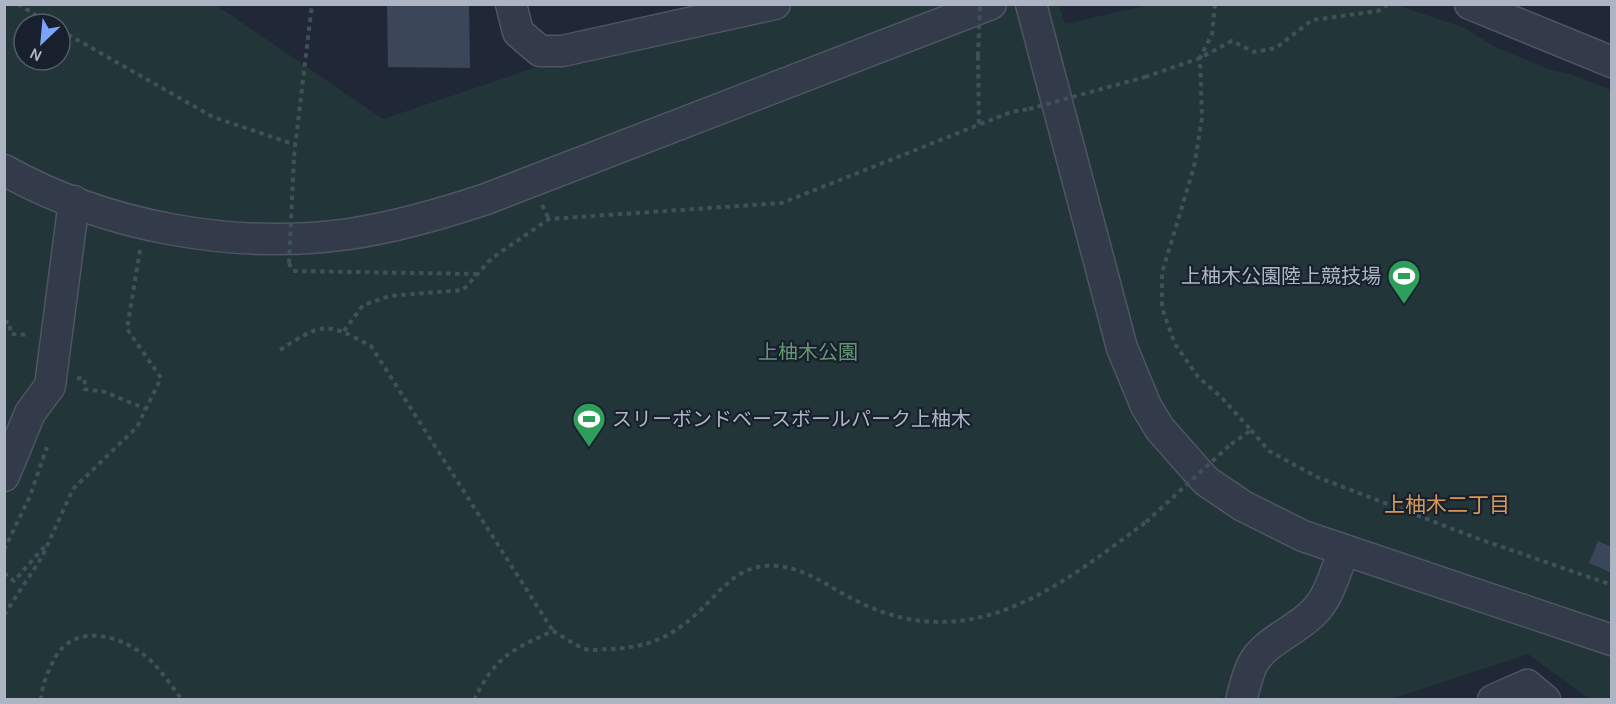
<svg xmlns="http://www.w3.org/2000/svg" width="1616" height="704" font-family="Karla,'Noto Sans JP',sans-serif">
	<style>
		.green { fill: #223539; fill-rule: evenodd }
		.building { fill: #3b4658 }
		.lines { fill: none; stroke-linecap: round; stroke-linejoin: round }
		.minor-casing { stroke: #4e5563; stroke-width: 33 }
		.path { stroke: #3f5257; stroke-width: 4; stroke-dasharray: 4.5 4.5; stroke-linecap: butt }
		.minor { stroke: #333a49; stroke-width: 30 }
		.path-bridge { stroke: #3f5257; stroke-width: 4; stroke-dasharray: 4.5 4.5; stroke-linecap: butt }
		.labels { text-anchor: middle; stroke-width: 4.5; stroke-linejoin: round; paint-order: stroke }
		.poi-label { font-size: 20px; fill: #adb5c5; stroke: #19202d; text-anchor: end }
		.park-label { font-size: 20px; fill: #649674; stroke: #19202d }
		.neighbourhood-label { font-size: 21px; fill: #d69858; stroke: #19202d }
	</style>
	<rect width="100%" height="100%" fill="#202838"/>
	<path class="green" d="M724,4L1059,5L1065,24L1148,5H1396L1465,28L1495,47L1551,70L1570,74L1611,90V699H1589L1528,654L1389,700L1265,699L1228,689L1221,700L5,699L4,5H216L383,119ZM24,24H60V60H24Z"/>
	<g class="building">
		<polygon points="387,5 469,5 470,68 388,67"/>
		<polygon points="1598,541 1612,547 1612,573 1589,563"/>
	</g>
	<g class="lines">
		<g class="minor-casing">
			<g id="minor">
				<polyline points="511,4 518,32 540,51 562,51 775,4"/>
				<polyline points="1031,4 1122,348 1146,406 1160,429 1206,481 1243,506 1303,536 1612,640"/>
				<polyline points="1470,4 1612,62"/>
				<path d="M4,170C106,227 234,250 349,234C397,227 441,214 486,199L991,4"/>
				<polyline points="4,476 30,413 50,386 74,201"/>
				<path d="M1241,700C1245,687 1248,670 1255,660C1271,636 1308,627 1324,599C1333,584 1337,566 1344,551"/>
				<polyline points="1493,700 1527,685 1545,700"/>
			</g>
		</g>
		<g class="path">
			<polyline points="18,4 50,24"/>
			<polyline points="1215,4 1212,34 1200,58 1202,118 1194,167 1162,273 1162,308 1175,344 1198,377 1221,397 1251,430 1230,445"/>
			<polyline points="60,30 213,117 296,145"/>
			<polyline points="978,56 979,125"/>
			<polyline points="1145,77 1200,58 1232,41 1254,52 1276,48 1312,20 1378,11 1388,4"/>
			<polyline points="294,156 312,4"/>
			<polyline points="542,205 549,219"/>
			<polyline points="289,263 293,271 478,274"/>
			<polyline points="4,322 9,322 11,334 30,335"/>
			<polyline points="344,331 363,305 390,296 463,290 492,258 549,219 782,203 1011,112 1029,109"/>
			<path d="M280,350C322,323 325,321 371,346L553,631"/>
			<polyline points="77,378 85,379 84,389 105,392 146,409"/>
			<polyline points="1251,430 1269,451 1317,477 1479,539 1612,585"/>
			<polyline points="4,550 30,496 47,447"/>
			<polyline points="4,573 14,581 45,546"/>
			<polyline points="4,615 42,557 73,489 137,427 161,378 127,329 140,250"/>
			<path d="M41,700C42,684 49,669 56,656C78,620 129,638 153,663C164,674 173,688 182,700"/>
			<path d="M474,700C495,657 511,650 553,631C564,637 574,645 585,649C591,651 601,649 608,649C643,648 667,640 694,616C715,598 730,573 758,567C798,559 829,589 863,604C974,656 1061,585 1146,522"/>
		</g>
		<use href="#minor" class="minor"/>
		<g class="path-bridge">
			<polyline points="978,56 980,4"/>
			<polyline points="1029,109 1145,77"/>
			<polyline points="289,263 294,156"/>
			<polyline points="1146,522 1230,445"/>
		</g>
	</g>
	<defs>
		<g id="stadium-pin" transform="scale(1.725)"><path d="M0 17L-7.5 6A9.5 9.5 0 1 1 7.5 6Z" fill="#2e9e5b" stroke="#19202d"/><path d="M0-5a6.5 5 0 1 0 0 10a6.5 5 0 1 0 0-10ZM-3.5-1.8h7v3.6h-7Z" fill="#fff"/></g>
	</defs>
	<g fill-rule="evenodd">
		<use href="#stadium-pin" x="1404" y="276"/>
		<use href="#stadium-pin" x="589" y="419"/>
	</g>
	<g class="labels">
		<g class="poi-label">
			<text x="1381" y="283">上柚木公園陸上競技場</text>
			<text x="612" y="426" text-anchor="start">スリーボンドベースボールパーク上柚木</text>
		</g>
		<g class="park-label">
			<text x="808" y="359">上柚木公園</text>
		</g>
		<g class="neighbourhood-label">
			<text x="1447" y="512">上柚木二丁目</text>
		</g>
	</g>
	<rect width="1616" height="704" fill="none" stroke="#adb5c5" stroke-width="12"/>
	<g transform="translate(42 42) rotate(206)"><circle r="28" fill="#19202d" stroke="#545c6a" stroke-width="1.5"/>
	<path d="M0-4.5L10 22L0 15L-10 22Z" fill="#7da4fb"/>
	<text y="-9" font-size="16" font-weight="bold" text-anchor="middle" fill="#adb5c5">N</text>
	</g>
</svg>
